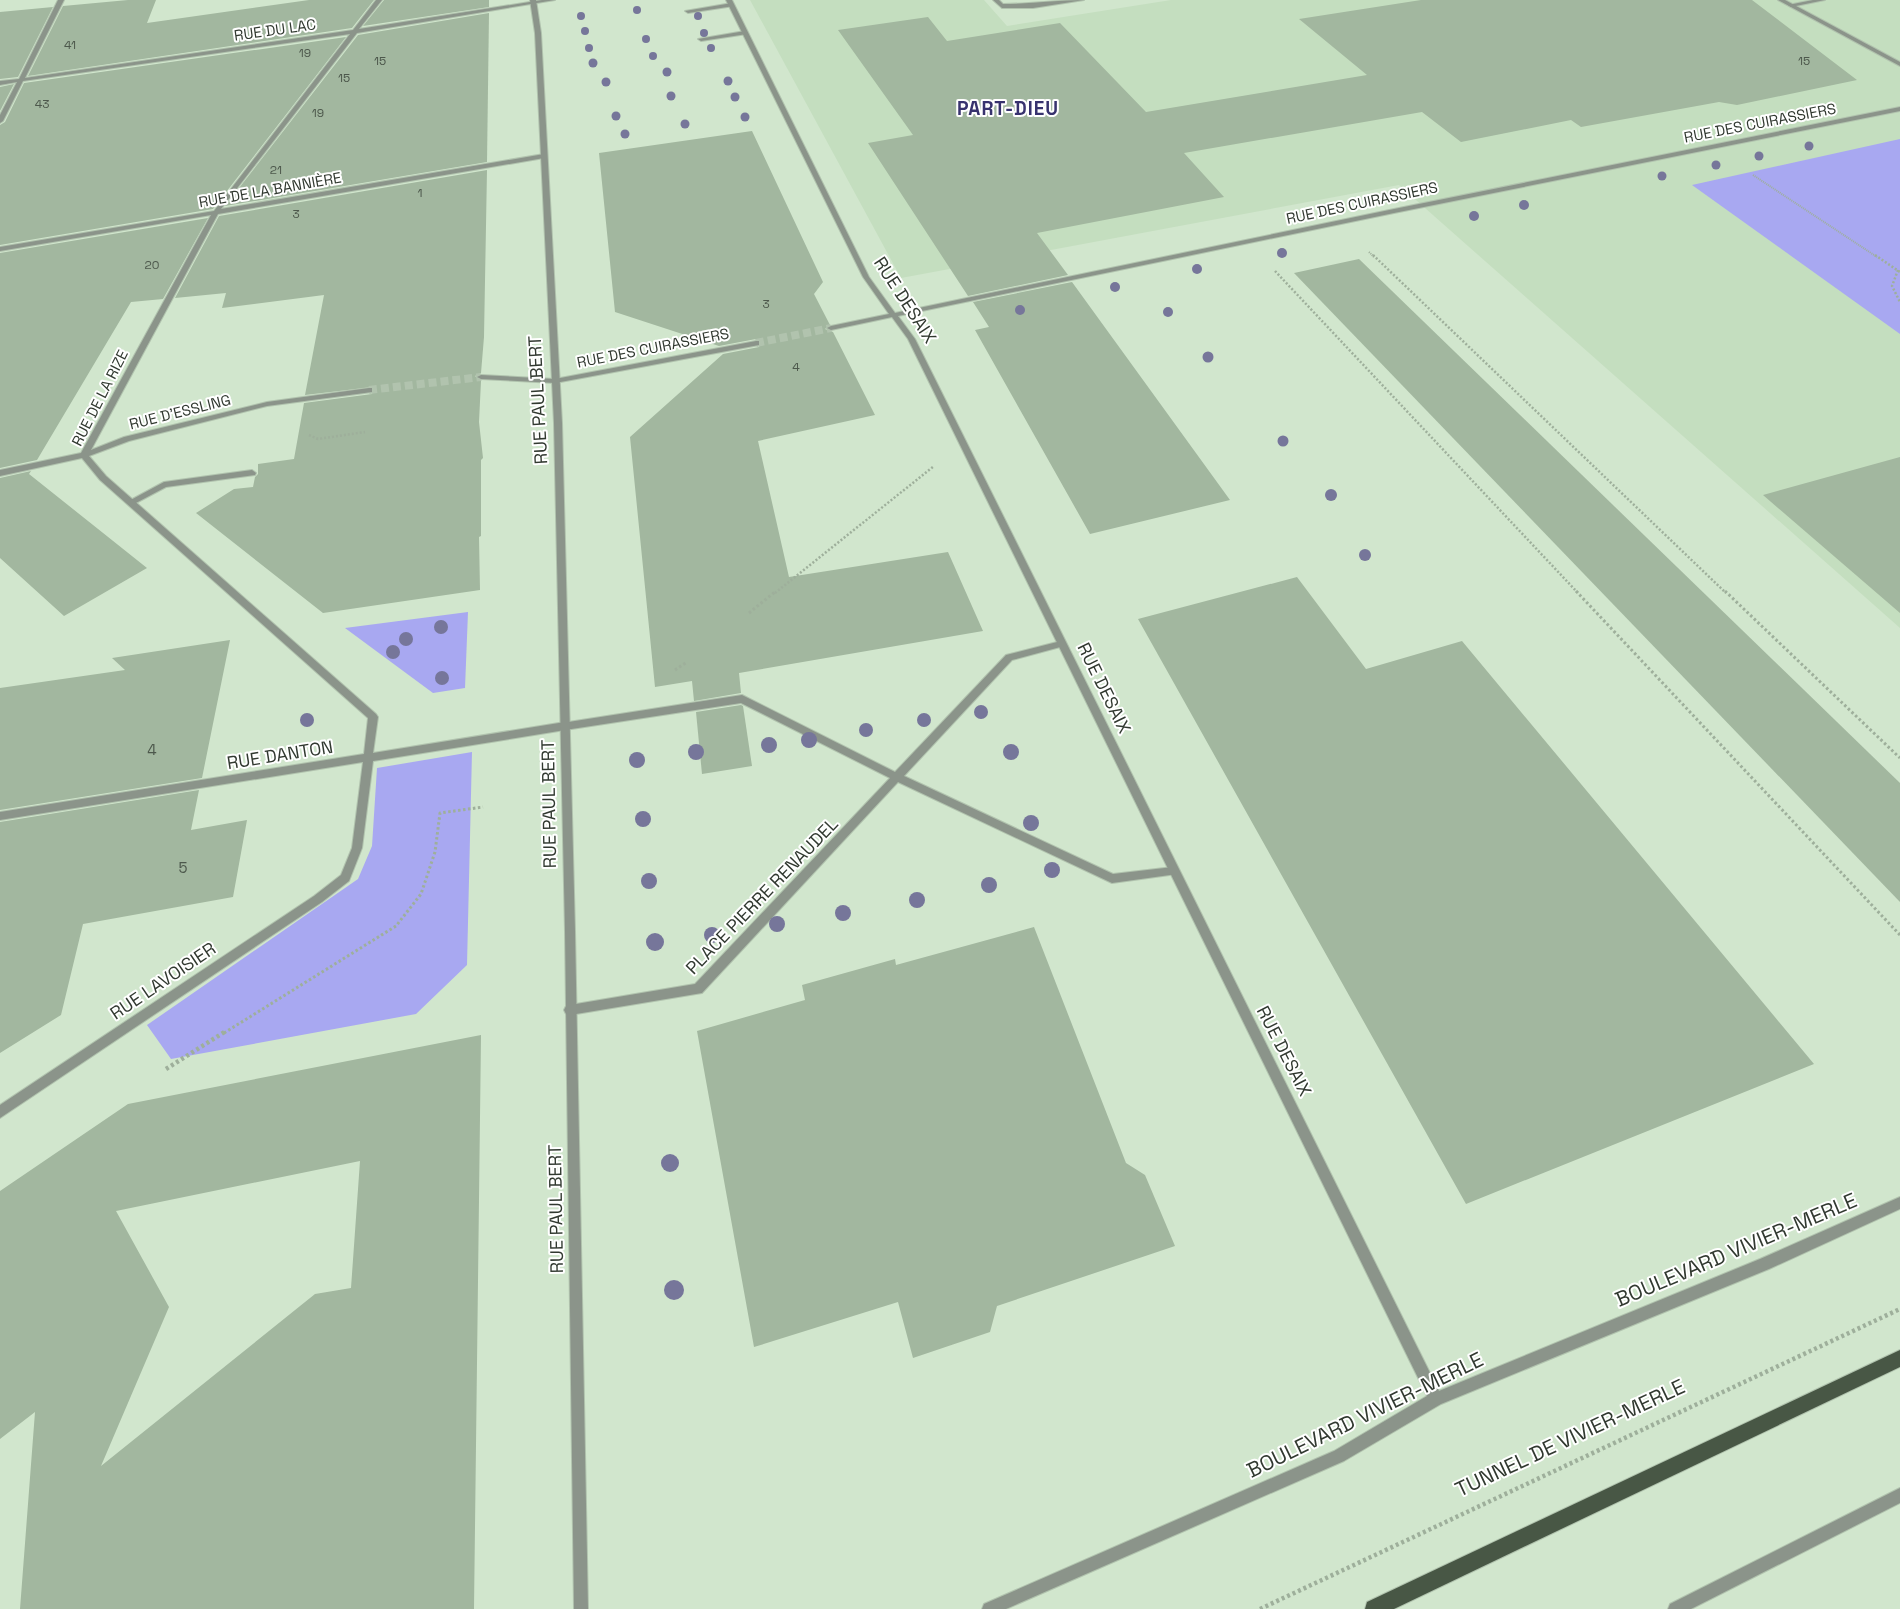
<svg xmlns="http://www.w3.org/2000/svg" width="1900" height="1609" font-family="'Space Grotesk',sans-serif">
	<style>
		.built { fill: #c4debf }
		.green { fill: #a8a8f1 }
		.building { fill: #a2b79f; fill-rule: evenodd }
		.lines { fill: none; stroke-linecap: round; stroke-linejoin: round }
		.minor-tunnel { stroke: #b1c3ae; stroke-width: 8; stroke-dasharray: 8 4; stroke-linecap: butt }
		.service-casing { stroke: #b1c3ae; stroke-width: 2 }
		.pedestrian-casing { stroke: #b1c3ae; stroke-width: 2 }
		.minor-casing { stroke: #b1c3ae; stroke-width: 2 }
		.tertiary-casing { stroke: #b1c3ae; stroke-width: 2 }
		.primary-casing { stroke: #b1c3ae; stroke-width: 2 }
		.path-far3 { stroke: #9eaf9b; stroke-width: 2; stroke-dasharray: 1 1; stroke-linecap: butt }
		.path-far2 { stroke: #9eaf9b; stroke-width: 2.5; stroke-dasharray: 2 2; stroke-linecap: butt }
		.path-far1 { stroke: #9eaf9b; stroke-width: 3; stroke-dasharray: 2.5 2.5; stroke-linecap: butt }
		.path { stroke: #9eaf9b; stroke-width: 4.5; stroke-dasharray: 3 3; stroke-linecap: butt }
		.service { fill: #8b948a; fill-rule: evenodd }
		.pedestrian { fill: #8b948a; fill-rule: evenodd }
		.minor { fill: #8b948a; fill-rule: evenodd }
		.tertiary { fill: #8b948a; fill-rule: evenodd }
		.primary { fill: #485745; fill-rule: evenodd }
		.tree { fill: #76769a }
		.labels { text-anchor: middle; stroke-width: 4; stroke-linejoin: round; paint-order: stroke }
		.far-number-label { font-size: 12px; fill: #4d584c }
		.far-street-label { font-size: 15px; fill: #313930; stroke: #fff }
		.number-label { font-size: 15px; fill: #4d584c }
		.street-label { font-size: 18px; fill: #313930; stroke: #fff }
		.far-district-label { font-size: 19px; font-weight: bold; letter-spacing: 1px; fill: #37326e; stroke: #fff }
		.near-street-label { font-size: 21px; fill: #313930; stroke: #fff }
	</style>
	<rect width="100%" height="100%" fill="#d1e6cd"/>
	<polygon class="built" points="750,0 984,0 1007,26 1171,0 1900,0 1900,628 1399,185 901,278"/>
	<g class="green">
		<polygon points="1900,139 1900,334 1692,185"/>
		<polygon points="468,612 465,688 433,693 345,628"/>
		<polygon points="472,752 467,965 416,1014 171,1059 147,1025 358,879 372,846 377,768"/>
	</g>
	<g class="building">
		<polygon points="128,0 156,0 147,23 309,0 374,0 352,28 28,76 63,6"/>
		<polygon points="384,0 489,0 489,7 363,26"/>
		<polygon points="1421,0 1752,0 1857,80 1737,105 1719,102 1581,127 1571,120 1461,142 1422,112 1184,153 1224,197 1037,233 1068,275 968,296 868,143 913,135 838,30 928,17 947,41 1060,23 1146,112 1367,75 1299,19"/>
		<polygon points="53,7 18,77 0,79 0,12"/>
		<polygon points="489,13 487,162 225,206 358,35"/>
		<polygon points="346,37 213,209 0,245 0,125 5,122 24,83"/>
		<polygon points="14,84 0,111 0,87"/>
		<polygon points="752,131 823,282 814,294 830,325 825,329 833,332 875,415 758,441 789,577 948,552 983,631 739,673 741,693 694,701 692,681 655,687 630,437 723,354 759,347 761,341 756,339 719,346 615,312 599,153"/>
		<polygon points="487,170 484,337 481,373 475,376 481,381 479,422 483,458 481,460 481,536 479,537 480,590 323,613 196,513 234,489 253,487 255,477 258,474 258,464 294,459 304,403 372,394 373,387 305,395 324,295 222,308 226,293 175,298 219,216"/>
		<polygon points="208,218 163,299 131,302 37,460 0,468 0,253"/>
		<polygon points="1359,259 1900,783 1900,902 1294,273"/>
		<polygon points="1072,282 1230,500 1090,534 975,330 989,327 973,302"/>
		<polygon points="1900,457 1900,613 1763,495"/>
		<polygon points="31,471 29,474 147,568 64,616 0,558 0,478"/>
		<polygon points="1297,577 1366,669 1462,641 1814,1064 1466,1204 1138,619"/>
		<polygon points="230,640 202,778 0,810 0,688 125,670 112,658"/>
		<polygon points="741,705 743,706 752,766 702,774 696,712"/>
		<polygon points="199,790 191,830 247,820 233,897 83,924 61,1015 0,1053 0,822"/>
		<polygon points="1034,927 1126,1163 1145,1175 1175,1246 997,1306 990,1332 913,1358 898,1302 754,1347 697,1031 805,1000 802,985 895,959 896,965"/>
		<path d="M481,1035L474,1609H20L35,1412L0,1439V1191L128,1104ZM360,1161L351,1288L315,1294L101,1466L169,1307L116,1211Z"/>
	</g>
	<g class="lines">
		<g class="minor-tunnel">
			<polyline points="756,343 831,328"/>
			<polyline points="369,390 481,377"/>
		</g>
		<g class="service-casing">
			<g id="service">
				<path d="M993,0H999L1003,4C1031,4 1057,0 1084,0L1033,8H1002Z"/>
				<polygon points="1813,0 1825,0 1791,7 1788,5"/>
				<polygon points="732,3 734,6 688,13 685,11"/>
				<polygon points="745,31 747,32 747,34 701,41 698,39"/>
				<polygon points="252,470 256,473 255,475 166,487 134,504 131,505 127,502 164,482"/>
			</g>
		</g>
		<g class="pedestrian-casing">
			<polygon id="pedestrian" points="1061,641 1064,642 1066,644 1064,646 1012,660 904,776 1113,874 1173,867 1177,868 1178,871 1177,874 1112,883 898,782 702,993 570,1015 566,1014 564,1010 566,1006 570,1005 695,984 890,778 741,703 565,730 560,726 562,723 742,695 895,772 1006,655"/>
		</g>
		<g class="minor-casing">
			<g id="minor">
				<polygon points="58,0 64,0 25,78 353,30 376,0 382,0 359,29 542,0 555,0 357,33 221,209 544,154 547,156 544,158 218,214 91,450 124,437 267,402 369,388 372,388 372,392 267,406 129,441 89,456 106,476 376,714 378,717 373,753 565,722 570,726 565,730 373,761 362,848 349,881 322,902 0,1118 0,1105 314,896 341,875 352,848 363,762 0,820 0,812 364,754 368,718 100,480 82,458 0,476 0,470 81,453 211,215 0,251 0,247 214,211 350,34 23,81 3,121 0,123 0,115 17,82 0,85 0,81 19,79"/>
				<polygon points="726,0 732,0 869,277 895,313 1394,209 1900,107 1900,111 1394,213 898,316 915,339 1439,1391 1760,1259 1900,1197 1900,1209 1769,1269 1441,1404 1344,1461 1006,1609 982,1609 984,1604 1334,1451 1427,1396 908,339 892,317 831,330 827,328 831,326 889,314 863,277"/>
				<polygon points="1778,0 1785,0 1900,62 1900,66"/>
				<polygon points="756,341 759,341 759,345 555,383 481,379 477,377 481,375 555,379"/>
				<polygon points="1900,1488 1900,1503 1691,1609 1668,1609 1670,1604"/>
			</g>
		</g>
		<g class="tertiary-casing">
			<polygon id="tertiary" points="530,0 536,0 541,33 562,423 575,931 588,1609 574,1609 565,931 554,423 535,33"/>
		</g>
		<g class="primary-casing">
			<polygon id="primary" points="1900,1350 1900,1367 1394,1609 1365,1609 1367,1602"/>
		</g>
		<g class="path-far3">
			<polyline points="1753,175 1877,257"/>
			<polyline points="1369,252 1374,257"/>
		</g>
		<g class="path-far2">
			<polyline points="1373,255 1726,593"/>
			<polyline points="1875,255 1900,272"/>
			<polyline points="1898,270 1892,286 1900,302"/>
			<polyline points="1275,271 1578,593"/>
			<polyline points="309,435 318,439 365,432"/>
			<polyline points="775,593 934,466"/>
		</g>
		<g class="path-far1">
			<polyline points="1576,591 1900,935"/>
			<polyline points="1725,591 1900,758"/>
			<polyline points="749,613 776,591"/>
			<polyline points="675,670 687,662"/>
			<polyline points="224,1033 396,926 421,894 435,852 440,813 483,807"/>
		</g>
		<g class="path">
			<polyline points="166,1069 226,1031"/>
			<polyline points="1260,1609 1900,1309"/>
		</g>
		<use href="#service" class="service"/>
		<use href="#pedestrian" class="pedestrian"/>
		<use href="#minor" class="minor"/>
		<use href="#tertiary" class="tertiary"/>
		<use href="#primary" class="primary"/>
	</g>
	<g class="tree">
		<circle cx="637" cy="10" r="4"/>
		<circle cx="581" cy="16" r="4"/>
		<circle cx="698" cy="16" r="4"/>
		<circle cx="585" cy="31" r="4"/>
		<circle cx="704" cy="33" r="4"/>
		<circle cx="646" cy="39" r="4"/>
		<circle cx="589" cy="48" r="4"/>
		<circle cx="711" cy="48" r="4"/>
		<circle cx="653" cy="56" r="4"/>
		<circle cx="593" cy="63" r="4.5"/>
		<circle cx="667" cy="72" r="4.5"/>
		<circle cx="728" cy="81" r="4.5"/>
		<circle cx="606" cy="82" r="4.5"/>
		<circle cx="671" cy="96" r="4.5"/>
		<circle cx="735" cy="97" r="4.5"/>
		<circle cx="616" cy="116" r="4.5"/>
		<circle cx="745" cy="117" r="4.5"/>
		<circle cx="685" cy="124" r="4.5"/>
		<circle cx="625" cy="134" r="4.5"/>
		<circle cx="1809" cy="146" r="4.5"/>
		<circle cx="1759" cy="156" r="4.5"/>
		<circle cx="1716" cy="165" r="4.5"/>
		<circle cx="1662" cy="176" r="4.5"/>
		<circle cx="1524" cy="205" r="5"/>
		<circle cx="1474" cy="216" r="5"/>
		<circle cx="1282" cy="253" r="5"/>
		<circle cx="1197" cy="269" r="5"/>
		<circle cx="1115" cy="287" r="5"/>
		<circle cx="1020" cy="310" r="5"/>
		<circle cx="1168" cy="312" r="5"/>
		<circle cx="1208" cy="357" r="5.5"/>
		<circle cx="1283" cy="441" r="5.5"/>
		<circle cx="1331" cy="495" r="6"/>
		<circle cx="1365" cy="555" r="6"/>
		<circle cx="441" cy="627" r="7"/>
		<circle cx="406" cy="639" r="7"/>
		<circle cx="393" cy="652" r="7"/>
		<circle cx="442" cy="678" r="7"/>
		<circle cx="981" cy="712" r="7"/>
		<circle cx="307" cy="720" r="7"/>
		<circle cx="924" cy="720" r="7"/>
		<circle cx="866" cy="730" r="7"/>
		<circle cx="809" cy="740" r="8"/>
		<circle cx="769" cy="745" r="8"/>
		<circle cx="696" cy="752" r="8"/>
		<circle cx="1011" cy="752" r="8"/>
		<circle cx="637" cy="760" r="8"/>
		<circle cx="643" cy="819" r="8"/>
		<circle cx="1031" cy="823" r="8"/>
		<circle cx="1052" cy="870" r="8"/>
		<circle cx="649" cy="881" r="8"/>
		<circle cx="989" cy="885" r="8"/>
		<circle cx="917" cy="900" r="8"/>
		<circle cx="843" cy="913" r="8"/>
		<circle cx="777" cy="924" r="8"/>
		<circle cx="712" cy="935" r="8"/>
		<circle cx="655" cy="942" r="9"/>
		<circle cx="670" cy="1163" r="9"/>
		<circle cx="674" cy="1290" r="10"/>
	</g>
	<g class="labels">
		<g class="far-number-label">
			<text x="70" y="49">41</text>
			<text x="305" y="57">19</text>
			<text x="380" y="65">15</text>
			<text x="1804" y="65">15</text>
			<text x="344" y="82">15</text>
			<text x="42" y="108">43</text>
			<text x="318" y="117">19</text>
			<text x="276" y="174">21</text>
			<text x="420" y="197">1</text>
			<text x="296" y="218">3</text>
			<text x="152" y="269">20</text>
			<text x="766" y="308">3</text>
			<text x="796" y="371">4</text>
		</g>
		<g class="far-street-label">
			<text transform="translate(275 30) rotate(-8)" y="5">RUE DU LAC</text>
			<text transform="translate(1760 123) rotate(-11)" y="5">RUE DES CUIRASSIERS</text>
			<text transform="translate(270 190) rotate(-10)" y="5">RUE DE LA BANNIÈRE</text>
			<text transform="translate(1362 203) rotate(-12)" y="5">RUE DES CUIRASSIERS</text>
			<text transform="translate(653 348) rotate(-11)" y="5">RUE DES CUIRASSIERS</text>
			<text transform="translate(100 398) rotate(-63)" y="5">RUE DE LA RIZE</text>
			<text transform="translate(180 412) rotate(-14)" y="5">RUE D'ESSLING</text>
		</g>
		<g class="number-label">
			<text x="152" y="755">4</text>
			<text x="183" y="873">5</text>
		</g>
		<g class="street-label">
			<text transform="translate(905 300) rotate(57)" y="6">RUE DESAIX</text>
			<text transform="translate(538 400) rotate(-93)" y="6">RUE PAUL BERT</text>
			<text transform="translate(1104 688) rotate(64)" y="6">RUE DESAIX</text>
			<text transform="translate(280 755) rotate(-9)" y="6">RUE DANTON</text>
			<text transform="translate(549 804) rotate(-91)" y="6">RUE PAUL BERT</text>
			<text transform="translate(762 896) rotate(-46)" y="6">PLACE PIERRE RENAUDEL</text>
			<text transform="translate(163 981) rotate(-34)" y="6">RUE LAVOISIER</text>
			<text transform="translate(1284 1051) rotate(63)" y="6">RUE DESAIX</text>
			<text transform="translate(556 1209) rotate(-91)" y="6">RUE PAUL BERT</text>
		</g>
		<g class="far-district-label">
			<text x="1008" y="115">PART-DIEU</text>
		</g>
		<g class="near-street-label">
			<text transform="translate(1736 1250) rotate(-23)" y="7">BOULEVARD VIVIER-MERLE</text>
			<text transform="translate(1365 1415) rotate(-26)" y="7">BOULEVARD VIVIER-MERLE</text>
			<text transform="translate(1570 1438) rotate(-25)" y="7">TUNNEL DE VIVIER-MERLE</text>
		</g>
	</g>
</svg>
